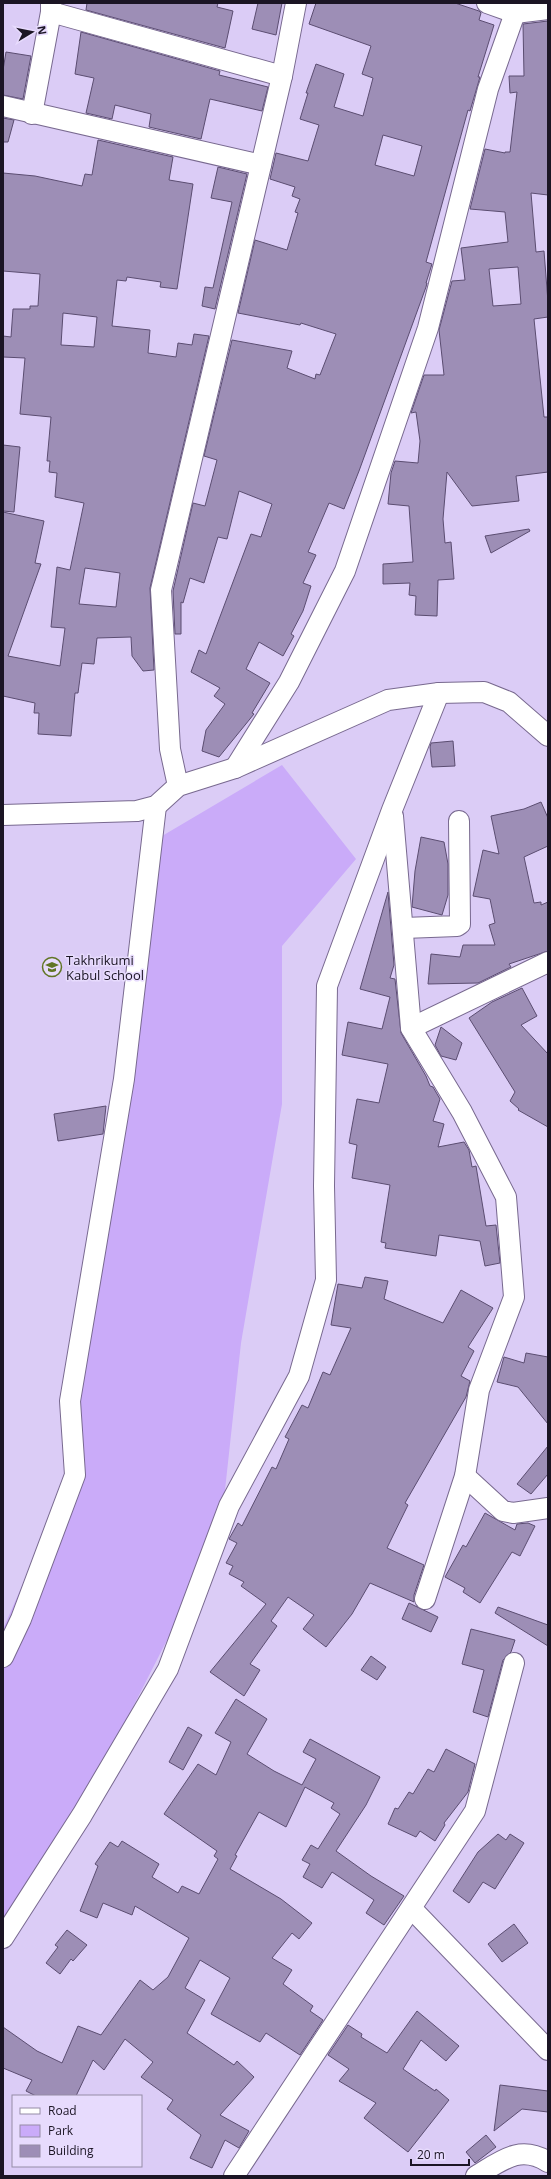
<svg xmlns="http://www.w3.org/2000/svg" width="551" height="2179" font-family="'Open Sans',sans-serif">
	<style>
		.green { fill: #caabf9 }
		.building { fill: #9d8eb6; stroke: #5b4d71; fill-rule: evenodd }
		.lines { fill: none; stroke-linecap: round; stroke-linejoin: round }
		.street-casing { stroke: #78698f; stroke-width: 22 }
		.street { stroke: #fff; stroke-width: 20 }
		.labels { text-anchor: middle; stroke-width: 3; stroke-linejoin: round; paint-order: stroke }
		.poi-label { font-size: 13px; fill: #1b1524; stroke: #e7dbfd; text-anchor: start }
	</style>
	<rect width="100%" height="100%" fill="#dbccf6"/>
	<polygon class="green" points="282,765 356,859 282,946 282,1104 241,1343 220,1536 110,1752 3,1929 3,1629 79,1457 79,1364 157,839"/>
	<g class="building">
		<polygon points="87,3 218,3 217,7 233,11 225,48 86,10"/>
		<polygon points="258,3 282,3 276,35 252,29"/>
		<path d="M316,3H455L479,11L481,13L479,20L494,25L478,77H480L470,111L468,110L426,262L432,264L426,283H427L426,287L359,471L344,509L329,503L308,552L316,555L303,583L311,586L303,611L291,634L294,636L283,656L259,642L246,669L270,683L252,713L254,714L219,757L202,751L206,730L225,704L214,696L220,688L191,672L199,650L206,654L251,534L261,537L272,504L239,491L227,539L218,537L204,583L190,578L183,603L181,602V634H175L173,591L193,503L205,506L217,460L204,456L232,340L292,351L287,368L315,379L316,374L320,375L336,334L301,323L300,325L238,313L255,240L287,250L298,213L295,212L300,199L292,196L295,187L270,179L276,153L308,161L319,125L300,119L308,93H306L316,64L344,74L334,107L363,116L373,78L362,74L371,46L309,24ZM383,135L422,146L414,176L375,165Z"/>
		<path d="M548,21V195L531,193L536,252L544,251L548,302V317L534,319L544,417H548V472L516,476L519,501L472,506L447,472L443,519L445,543L451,542L454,579L438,580L437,616L415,615L416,596L409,595L410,583L383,584V564L413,562L409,506L388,504L391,473L395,461L418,463L420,441L416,412L411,413L424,375H444L439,330L452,281L465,280L461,248L508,242L505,212L470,209L485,149L505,153V152H510L517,92L510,93L509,76H524L523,24ZM518,267L521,304L493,306L489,269Z"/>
		<polygon points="81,32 220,71 219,75 268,87 262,111 210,99 201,139 149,127 151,114 115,105 112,119 86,113 94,78 75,74"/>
		<polygon points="6,52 31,56 23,99 3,95 3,70"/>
		<polygon points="3,118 14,120 8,142 3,142"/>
		<path d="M98,140L173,157L169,180L193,184L177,289L160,287L161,282L127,277L126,281L117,280L112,326L150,330L148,353L176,357L178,343L192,345L194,334L209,336L150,588L154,670L143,671L132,656L131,637L97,638L94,664L82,663L78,693H75L71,736L38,734L39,713H34L35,703L3,696V512L44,521L35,563L41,564L8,656L60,666L65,628L51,627L57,567L70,570L84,503L55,497L57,473L49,472L50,461H47L51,417L20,414L25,358L3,357V336L11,337L13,309H30V306H38L40,274L3,271V173L35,176L82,186L85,174L92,175ZM63,313L97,317L94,347L61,345ZM85,568L120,573L116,607L79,604Z"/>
		<polygon points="218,167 247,174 215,309 202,306 205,287 213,288 232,202 211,198"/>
		<polygon points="3,445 20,447 14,512 3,511"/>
		<polygon points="529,529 530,531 491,553 485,536"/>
		<polygon points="453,741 455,766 432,767 430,747 431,743"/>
		<polygon points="541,802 548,818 548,846 524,857 534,903 541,902 541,905 548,902 548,951 509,964 511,967 478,983 428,984 431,954 460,957 463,945 495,945 489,925 495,923 490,899 473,896 483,850 499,854 491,816 524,809"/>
		<polygon points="421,837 444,842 448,864 448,895 442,915 412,907 415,871"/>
		<polygon points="388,892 394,965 390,978 395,979 401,1033 426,1076 430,1086 433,1087 440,1099 433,1121 444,1124 438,1147 464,1142 469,1150 472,1167 476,1166 486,1226 496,1225 500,1263 485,1266 480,1241 439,1235 436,1256 385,1248 386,1243 381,1242 390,1185 352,1178 357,1145 349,1143 357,1099 379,1103 388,1064 342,1055 348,1022 382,1029 390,997 360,989"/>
		<polygon points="522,988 537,1016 521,1025 548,1054 548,1127 518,1110 519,1109 510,1101 515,1092 469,1018 492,1002"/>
		<polygon points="441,1027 462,1043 456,1060 441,1056 435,1045"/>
		<polygon points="106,1106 103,1134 58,1141 54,1114"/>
		<polygon points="365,1277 388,1281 384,1299 443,1323 461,1290 493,1308 468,1347 474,1351 461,1376 470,1381 466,1397 405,1503 408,1505 387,1548 424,1565 414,1595 414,1602 370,1583 352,1614 326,1647 303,1629 314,1615 288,1597 271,1621 277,1626 250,1664 260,1670 244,1696 210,1672 266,1604 241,1586 244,1582 229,1574 233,1566 226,1563 237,1543 229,1539 238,1523 242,1526 272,1467 276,1469 289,1439 285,1437 302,1405 308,1408 323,1372 330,1375 351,1328 331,1325 338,1284 362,1288"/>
		<polygon points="526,1353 548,1357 548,1424 518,1387 497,1382 504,1357 524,1363"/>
		<polygon points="548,1446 548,1474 531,1494 517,1484"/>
		<polygon points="485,1513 515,1530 517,1524 528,1523 535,1526 520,1556 512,1552 480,1603 463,1592 465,1588 445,1577 463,1545 466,1547"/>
		<polygon points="409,1603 438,1617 431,1632 402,1619"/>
		<polygon points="498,1607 548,1625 548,1646 495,1613"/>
		<polygon points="471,1629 515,1640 511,1652 503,1660 488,1717 473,1712 484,1670 462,1664"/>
		<polygon points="371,1656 386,1667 377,1680 361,1670"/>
		<polygon points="236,1699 267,1719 247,1754 274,1771 302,1785 316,1759 303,1752 310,1739 380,1777 366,1805 336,1851 371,1876 404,1896 384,1925 366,1913 374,1900 332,1872 322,1888 303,1877 310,1864 302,1860 311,1845 318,1849 340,1814 331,1808 334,1803 305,1787 286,1827 259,1812 235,1855 237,1856 230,1869 281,1899 312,1923 299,1939 292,1933 272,1958 292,1970 283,1984 313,2006 310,2011 323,2020 300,2055 266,2033 260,2042 211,2014 230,1978 200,1960 185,1988 205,2000 187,2033 234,2065 237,2061 254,2077 220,2115 249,2131 239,2148 225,2140 212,2168 190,2158 201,2135 167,2109 173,2100 141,2077 153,2062 125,2039 104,2070 93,2060 76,2096 36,2096 26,2091 32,2080 3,2068 3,2027 37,2051 62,2063 78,2026 101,2035 140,1980 153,1990 168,1977 189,1938 135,1906 132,1915 103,1903 97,1918 80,1911 98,1866 95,1864 110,1842 118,1847 122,1841 159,1864 152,1877 178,1893 182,1886 199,1894 218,1859 214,1856 217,1851 164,1814 198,1764 216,1775 231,1742 215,1733"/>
		<polygon points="188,1727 202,1735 183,1770 169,1762"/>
		<polygon points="446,1749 475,1764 468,1792 444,1823 445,1825 435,1841 420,1831 416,1837 388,1824 395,1808 398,1809 409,1792 413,1794 428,1769 434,1772"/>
		<polygon points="498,1834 506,1840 510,1834 524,1843 495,1889 483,1882 469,1903 453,1891 478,1852"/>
		<polygon points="514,1924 528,1943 502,1962 488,1944"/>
		<polygon points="67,1930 87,1945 73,1961 71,1959 60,1974 46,1963 58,1947 55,1945"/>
		<polygon points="417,2011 459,2046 446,2061 421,2040 403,2069 435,2091 436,2089 449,2100 408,2152 364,2118 376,2103 339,2081 349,2069 328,2055 348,2025 362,2034 361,2037 387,2053"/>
		<polygon points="500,2085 548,2091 548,2112 522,2109 494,2131"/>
		<polygon points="486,2135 496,2147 475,2163 466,2152"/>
	</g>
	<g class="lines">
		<g class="street-casing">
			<g id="street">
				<polyline points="487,3 515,13 548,9"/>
				<polyline points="51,12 282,76"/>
				<polyline points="3,106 261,165"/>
				<polyline points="32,114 51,12 51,3"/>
				<polyline points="235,768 289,682 345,571 428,328 488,89 515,13"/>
				<polyline points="178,786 170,749 161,590 282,76 296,3"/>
				<polyline points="3,815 137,811 156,806 178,786 235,768 388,700 439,693 484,692 509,702 548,736"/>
				<polyline points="393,816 411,1028 462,1112 506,1197 514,1297 479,1390 465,1476 425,1599"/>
				<polyline points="404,928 457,926 460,924 459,821"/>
				<polyline points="411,1028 548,962"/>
				<polyline points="465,1476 503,1511 513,1513 548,1508"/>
				<polyline points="3,1657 21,1619 75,1475 70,1401 124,1079 156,806"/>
				<polyline points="412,1909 548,2050"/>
				<polyline points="3,1938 82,1815 168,1669 229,1506 299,1376 326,1280 324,1186 327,986 392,810 439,693"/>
				<polyline points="234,2176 475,1811 514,1663"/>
				<path d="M476,2176C501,2161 520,2144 548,2162"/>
			</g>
		</g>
		<use href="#street" class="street"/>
	</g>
	<defs>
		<g id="school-ring" transform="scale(1)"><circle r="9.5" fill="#e7dbfd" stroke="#617525" stroke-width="1.5"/><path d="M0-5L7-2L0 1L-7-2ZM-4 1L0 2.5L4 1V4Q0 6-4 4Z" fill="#617525"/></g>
	</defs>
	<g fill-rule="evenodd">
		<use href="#school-ring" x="52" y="967"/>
	</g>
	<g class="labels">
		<g class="poi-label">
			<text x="66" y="965">Takhrikumi<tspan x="66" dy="15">Kabul School</tspan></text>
		</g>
	</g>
	<rect width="551" height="2179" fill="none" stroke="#1b1524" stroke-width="8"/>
	<rect x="12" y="2095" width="130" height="72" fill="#e7dbfd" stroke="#958ca6"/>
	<rect x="20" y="2108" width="20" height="6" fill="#ffffff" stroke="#958ca6"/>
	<text x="48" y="2115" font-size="12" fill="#1b1524">Road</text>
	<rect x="20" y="2125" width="20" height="12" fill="#caabf9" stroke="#958ca6"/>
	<text x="48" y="2135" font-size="12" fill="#1b1524">Park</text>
	<rect x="20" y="2145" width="20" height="12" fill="#9d8eb6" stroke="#958ca6"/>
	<text x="48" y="2155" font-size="12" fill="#1b1524">Building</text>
	<g transform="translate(32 32) rotate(80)" stroke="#e7dbfd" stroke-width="3" paint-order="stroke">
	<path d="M0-3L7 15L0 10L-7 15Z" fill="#1b1524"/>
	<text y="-6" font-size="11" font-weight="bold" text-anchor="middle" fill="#1b1524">N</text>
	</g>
	<path d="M411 2159v6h58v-6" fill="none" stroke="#1b1524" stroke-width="2"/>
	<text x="417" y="2159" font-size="12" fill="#1b1524" stroke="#e7dbfd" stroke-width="3" paint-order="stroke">20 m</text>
</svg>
